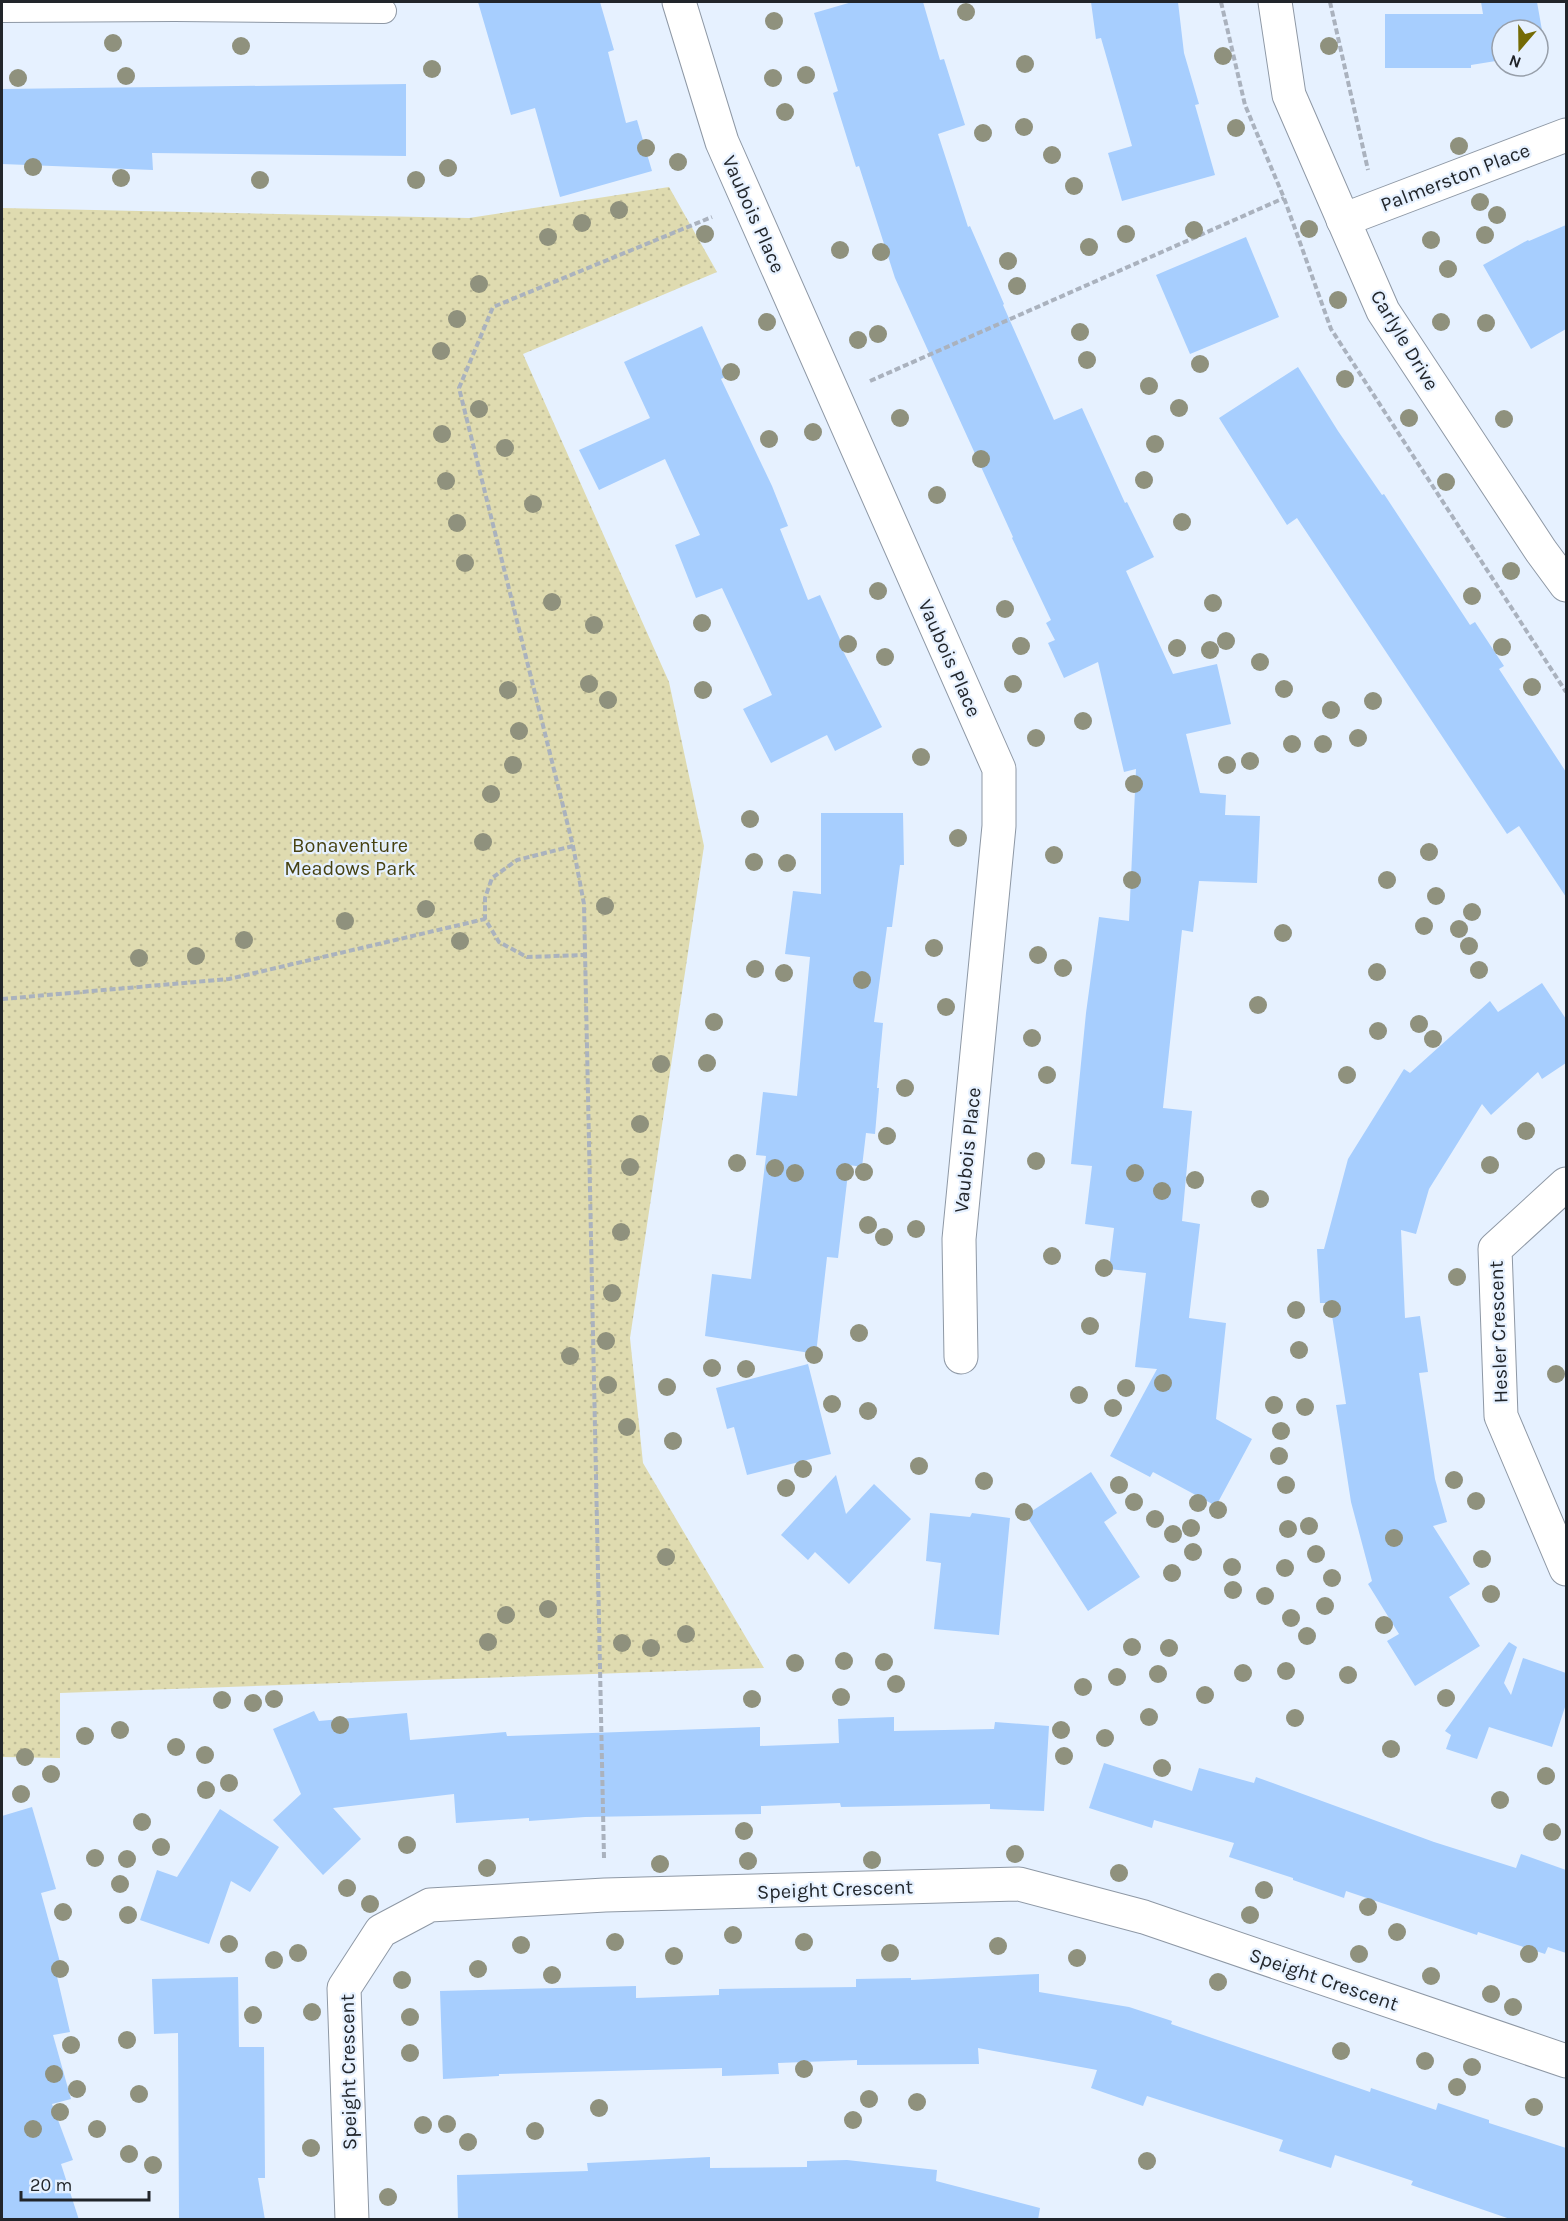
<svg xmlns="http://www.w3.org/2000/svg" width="1568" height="2221" font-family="Karla,sans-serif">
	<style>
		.park { fill: url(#park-dots) }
		.building { fill: #a7cefe }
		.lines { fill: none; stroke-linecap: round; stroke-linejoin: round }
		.service-casing { stroke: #8e98a5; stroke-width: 26 }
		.minor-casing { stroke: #8e98a5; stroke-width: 35 }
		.path { stroke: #aab2be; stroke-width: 4; stroke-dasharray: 6 3; stroke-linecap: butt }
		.service { stroke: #fff; stroke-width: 24 }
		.minor { stroke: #fff; stroke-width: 33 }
		.tree { fill: #8f917d }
		.labels { text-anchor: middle; stroke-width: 4.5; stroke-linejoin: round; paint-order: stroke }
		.street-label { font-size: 20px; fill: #21252a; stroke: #e6f1ff }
		.park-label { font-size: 20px; fill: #474212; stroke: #e6f1ff }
	</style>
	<defs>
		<pattern id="park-dots" width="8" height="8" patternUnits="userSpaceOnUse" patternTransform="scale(1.5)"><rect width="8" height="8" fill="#dfdbb0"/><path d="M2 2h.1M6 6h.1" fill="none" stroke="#bfbc98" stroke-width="1.8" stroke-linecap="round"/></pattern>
	</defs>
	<rect width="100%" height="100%" fill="#e6f1ff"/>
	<polygon class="park" points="669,187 717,272 523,354 669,682 704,846 630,1338 643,1463 764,1668 60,1693 60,1758 2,1757 2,208 469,218"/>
	<g class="building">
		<polygon points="478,2 600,2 614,50 608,52 626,123 637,120 652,171 560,197 535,108 511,115"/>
		<polygon points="852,2 923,2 940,60 944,59 965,125 938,134 968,227 970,226 1004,304 1003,305 1054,420 1082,408 1125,503 1127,502 1154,557 1126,571 1173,674 1217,664 1231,724 1186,734 1200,793 1226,795 1225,815 1260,816 1257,883 1199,881 1193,932 1182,930 1163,1108 1192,1111 1182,1221 1200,1224 1189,1318 1226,1323 1216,1419 1252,1439 1216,1506 1153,1472 1150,1477 1110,1456 1157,1369 1135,1367 1146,1273 1109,1269 1114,1228 1085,1224 1092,1166 1071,1164 1086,1013 1099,917 1129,921 1136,769 1124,772 1098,662 1064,678 1048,643 1055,640 1046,623 1051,620 1012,538 1013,537 895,278 859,166 856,167 833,93 838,91 814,13"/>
		<polygon points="1091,2 1178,2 1184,53 1199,104 1195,105 1215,175 1122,201 1108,153 1132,146 1101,38 1096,39"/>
		<polygon points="1481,2 1537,2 1546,53 1538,54 1538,30 1502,30 1502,60 1471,65 1471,68 1385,68 1385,14 1483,14"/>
		<polygon points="406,84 406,156 152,153 153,170 2,164 2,89"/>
		<polygon points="1566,225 1566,329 1531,349 1483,265 1528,240 1529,241"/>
		<polygon points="1246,237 1279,317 1190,354 1156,275"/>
		<polygon points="702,326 725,377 721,379 772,486 788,526 780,529 808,600 820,595 843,646 841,647 882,727 835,751 827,735 771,763 743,709 772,695 722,588 696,598 675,545 700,535 665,459 599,490 579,450 650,418 624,362"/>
		<polygon points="1298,367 1338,431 1382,495 1384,494 1470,625 1475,622 1504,666 1499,669 1566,772 1566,897 1519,826 1507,834 1297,518 1287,525 1219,418"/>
		<polygon points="821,813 903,813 904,865 900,865 892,927 887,927 874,1022 883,1023 877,1088 879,1088 875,1134 866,1133 862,1167 849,1165 838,1258 827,1257 816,1354 705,1336 712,1274 751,1279 766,1156 756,1155 763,1092 797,1096 810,957 785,954 793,891 821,894"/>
		<polygon points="1542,983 1566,1019 1566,1063 1542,1079 1538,1072 1491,1115 1482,1104 1429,1189 1416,1234 1401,1230 1405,1318 1420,1316 1428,1372 1419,1373 1435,1479 1447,1522 1433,1526 1470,1584 1449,1597 1480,1646 1415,1686 1387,1641 1399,1634 1368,1584 1372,1581 1351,1502 1336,1405 1346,1404 1330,1303 1320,1303 1317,1249 1324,1249 1348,1159 1404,1069 1410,1073 1490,1001 1498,1012"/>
		<polygon points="808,1364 831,1454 747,1475 734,1427 727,1429 716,1388"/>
		<polygon points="1091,1472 1117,1513 1104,1522 1140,1577 1088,1611 1026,1515"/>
		<polygon points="836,1475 846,1514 874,1484 911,1519 849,1584 815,1552 808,1560 781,1535"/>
		<polygon points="930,1513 970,1517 972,1513 1010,1518 999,1635 934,1629 941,1563 926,1561"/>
		<polygon points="1509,1642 1517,1647 1504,1683 1511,1695 1523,1658 1566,1673 1566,1704 1552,1747 1489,1727 1477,1759 1446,1749 1451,1735 1445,1731"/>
		<polygon points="314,1711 319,1721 407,1713 410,1740 506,1732 507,1736 760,1727 760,1746 839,1743 838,1719 894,1717 894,1731 994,1729 995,1722 1049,1726 1044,1811 990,1809 990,1804 841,1807 840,1803 761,1806 761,1814 585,1817 529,1821 529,1818 456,1823 454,1794 333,1808 361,1839 323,1875 273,1820 301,1794 273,1729"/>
		<polygon points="1104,1763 1192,1791 1199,1768 1254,1783 1256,1777 1434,1842 1516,1868 1521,1854 1566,1870 1566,1953 1548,1947 1545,1954 1478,1932 1477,1935 1346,1891 1344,1898 1293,1880 1293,1878 1229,1857 1234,1843 1154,1820 1152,1828 1089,1808"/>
		<polygon points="32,1807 56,1889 41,1893 60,1962 54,1964 70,2032 53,2035 71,2099 52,2104 73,2160 61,2164 79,2220 2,2220 2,1816"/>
		<polygon points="220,1809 279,1847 250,1892 231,1881 209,1944 140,1920 157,1870 177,1877"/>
		<polygon points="1039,1974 1039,1992 1129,2007 1172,2021 1171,2024 1370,2092 1371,2088 1436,2110 1438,2103 1489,2120 1489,2123 1566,2148 1566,2220 1513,2220 1411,2185 1413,2181 1335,2155 1331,2168 1279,2151 1283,2140 1147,2096 1143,2106 1091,2088 1097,2070 978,2048 979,2064 857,2065 857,2060 778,2063 779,2074 722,2076 722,2068 499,2074 499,2076 443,2079 440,1991 636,1986 636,1998 719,1995 719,1989 856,1987 856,1979 911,1978 911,1980"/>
		<polygon points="238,1977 239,2047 264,2047 265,2178 258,2178 265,2220 179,2220 178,2033 154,2034 152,1979"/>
		<polygon points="710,2157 710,2168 807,2167 807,2161 847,2160 937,2170 936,2181 1040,2208 1038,2220 458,2220 457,2175 588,2171 587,2163"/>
	</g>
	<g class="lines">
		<g class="service-casing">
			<g id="service">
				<polyline points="175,9 384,11"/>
				<polyline points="2,10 175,9 175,2"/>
			</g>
		</g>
		<g class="minor-casing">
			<g id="minor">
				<polyline points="679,2 722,142 999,769 999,826 959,1239 961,1357"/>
				<polyline points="1275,2 1289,95 1383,311 1541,551 1566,585"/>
				<polyline points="1343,220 1566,135"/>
				<polyline points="1566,1184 1495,1249 1501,1416 1566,1569"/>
				<polyline points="352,2220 344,1988 381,1931 430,1905 605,1895 1019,1884 1144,1917 1566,2061"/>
			</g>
		</g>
		<g class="path">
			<polyline points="1221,2 1245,105 1284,198 1331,329 1566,692"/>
			<polyline points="1330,2 1368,170"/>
			<polyline points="870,381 1284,198"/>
			<polyline points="573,846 517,860 492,878 485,898 485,919 499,942 527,957 584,955"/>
			<polyline points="2,999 229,979 485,919"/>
			<polyline points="604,1858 584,904 573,846 459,388 493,307 712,217"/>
		</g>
		<use href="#service" class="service"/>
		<use href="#minor" class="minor"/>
	</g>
	<g class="tree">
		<circle cx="966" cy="12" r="9"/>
		<circle cx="774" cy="21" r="9"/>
		<circle cx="113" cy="43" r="9"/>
		<circle cx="241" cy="46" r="9"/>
		<circle cx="1329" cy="46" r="9"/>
		<circle cx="1223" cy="56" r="9"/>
		<circle cx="1025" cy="64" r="9"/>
		<circle cx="432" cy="69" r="9"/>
		<circle cx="806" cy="75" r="9"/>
		<circle cx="126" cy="76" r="9"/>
		<circle cx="18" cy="78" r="9"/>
		<circle cx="773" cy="78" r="9"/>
		<circle cx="785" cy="112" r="9"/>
		<circle cx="1024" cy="127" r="9"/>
		<circle cx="1236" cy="128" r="9"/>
		<circle cx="983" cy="133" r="9"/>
		<circle cx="1459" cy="146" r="9"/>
		<circle cx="646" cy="148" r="9"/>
		<circle cx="1052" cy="155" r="9"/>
		<circle cx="678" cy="162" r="9"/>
		<circle cx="33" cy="167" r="9"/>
		<circle cx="448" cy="168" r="9"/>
		<circle cx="121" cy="178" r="9"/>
		<circle cx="260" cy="180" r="9"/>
		<circle cx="416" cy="180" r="9"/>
		<circle cx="1074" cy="186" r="9"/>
		<circle cx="1480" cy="202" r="9"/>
		<circle cx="619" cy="210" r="9"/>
		<circle cx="1497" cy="215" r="9"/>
		<circle cx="582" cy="223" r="9"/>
		<circle cx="1309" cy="229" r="9"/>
		<circle cx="1194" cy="230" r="9"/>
		<circle cx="705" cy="234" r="9"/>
		<circle cx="1126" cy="234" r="9"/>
		<circle cx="1485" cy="235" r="9"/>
		<circle cx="548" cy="237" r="9"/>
		<circle cx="1431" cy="240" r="9"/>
		<circle cx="1089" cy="247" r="9"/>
		<circle cx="840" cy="250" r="9"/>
		<circle cx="881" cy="252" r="9"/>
		<circle cx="1008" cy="261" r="9"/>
		<circle cx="1448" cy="269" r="9"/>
		<circle cx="479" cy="284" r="9"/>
		<circle cx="1017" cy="286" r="9"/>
		<circle cx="1338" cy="300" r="9"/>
		<circle cx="457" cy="319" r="9"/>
		<circle cx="767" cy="322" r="9"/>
		<circle cx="1441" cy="322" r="9"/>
		<circle cx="1486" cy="323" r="9"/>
		<circle cx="1080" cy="332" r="9"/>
		<circle cx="878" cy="334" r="9"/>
		<circle cx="858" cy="340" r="9"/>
		<circle cx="441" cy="351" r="9"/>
		<circle cx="1087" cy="360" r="9"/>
		<circle cx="1200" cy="364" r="9"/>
		<circle cx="731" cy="372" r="9"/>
		<circle cx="1345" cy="379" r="9"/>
		<circle cx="1149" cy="386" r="9"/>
		<circle cx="1179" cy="408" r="9"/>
		<circle cx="479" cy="409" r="9"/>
		<circle cx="900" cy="418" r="9"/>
		<circle cx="1409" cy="418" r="9"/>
		<circle cx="1504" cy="419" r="9"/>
		<circle cx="813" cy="432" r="9"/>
		<circle cx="442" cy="434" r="9"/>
		<circle cx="769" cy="439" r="9"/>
		<circle cx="1155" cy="444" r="9"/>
		<circle cx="505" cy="448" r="9"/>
		<circle cx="981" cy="459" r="9"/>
		<circle cx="1144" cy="480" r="9"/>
		<circle cx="446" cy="481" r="9"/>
		<circle cx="1446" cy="482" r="9"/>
		<circle cx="937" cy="495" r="9"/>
		<circle cx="533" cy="504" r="9"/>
		<circle cx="1182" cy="522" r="9"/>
		<circle cx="457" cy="523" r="9"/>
		<circle cx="465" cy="563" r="9"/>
		<circle cx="1511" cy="571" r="9"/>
		<circle cx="878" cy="591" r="9"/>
		<circle cx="1472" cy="596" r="9"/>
		<circle cx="552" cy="602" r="9"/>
		<circle cx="1213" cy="603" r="9"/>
		<circle cx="1005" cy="609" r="9"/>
		<circle cx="702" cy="623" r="9"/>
		<circle cx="594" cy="625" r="9"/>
		<circle cx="1226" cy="641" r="9"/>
		<circle cx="848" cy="644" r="9"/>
		<circle cx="1021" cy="646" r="9"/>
		<circle cx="1502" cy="647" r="9"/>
		<circle cx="1177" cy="648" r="9"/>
		<circle cx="1210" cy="650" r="9"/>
		<circle cx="885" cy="657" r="9"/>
		<circle cx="1260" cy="662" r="9"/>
		<circle cx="589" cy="684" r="9"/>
		<circle cx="1013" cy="684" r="9"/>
		<circle cx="1532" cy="687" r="9"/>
		<circle cx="1284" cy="689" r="9"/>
		<circle cx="508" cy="690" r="9"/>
		<circle cx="703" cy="690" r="9"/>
		<circle cx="608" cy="700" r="9"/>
		<circle cx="1373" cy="701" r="9"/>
		<circle cx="1331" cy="710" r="9"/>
		<circle cx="1083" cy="721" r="9"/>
		<circle cx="519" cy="731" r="9"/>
		<circle cx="1036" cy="738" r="9"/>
		<circle cx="1358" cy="738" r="9"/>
		<circle cx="1292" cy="744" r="9"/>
		<circle cx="1323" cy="744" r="9"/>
		<circle cx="921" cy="757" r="9"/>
		<circle cx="1250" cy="761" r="9"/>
		<circle cx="513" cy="765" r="9"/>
		<circle cx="1227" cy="765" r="9"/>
		<circle cx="1134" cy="784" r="9"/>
		<circle cx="491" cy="794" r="9"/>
		<circle cx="750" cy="819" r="9"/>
		<circle cx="958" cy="838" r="9"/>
		<circle cx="483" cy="842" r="9"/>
		<circle cx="1429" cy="852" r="9"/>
		<circle cx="1054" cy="855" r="9"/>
		<circle cx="754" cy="862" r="9"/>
		<circle cx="787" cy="863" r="9"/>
		<circle cx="1132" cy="880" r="9"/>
		<circle cx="1387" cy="880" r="9"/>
		<circle cx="1436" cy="896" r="9"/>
		<circle cx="605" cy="906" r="9"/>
		<circle cx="426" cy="909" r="9"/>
		<circle cx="1472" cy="912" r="9"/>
		<circle cx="345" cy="921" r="9"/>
		<circle cx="1424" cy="926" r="9"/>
		<circle cx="1459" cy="929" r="9"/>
		<circle cx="1283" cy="933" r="9"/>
		<circle cx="244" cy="940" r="9"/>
		<circle cx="460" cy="941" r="9"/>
		<circle cx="1469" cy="946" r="9"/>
		<circle cx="934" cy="948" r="9"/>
		<circle cx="1038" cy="955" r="9"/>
		<circle cx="196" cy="956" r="9"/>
		<circle cx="139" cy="958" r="9"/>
		<circle cx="1063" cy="968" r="9"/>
		<circle cx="755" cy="969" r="9"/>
		<circle cx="1479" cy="970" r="9"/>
		<circle cx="1377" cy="972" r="9"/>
		<circle cx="784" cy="973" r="9"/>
		<circle cx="862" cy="980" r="9"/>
		<circle cx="1258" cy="1005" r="9"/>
		<circle cx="946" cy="1007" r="9"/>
		<circle cx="714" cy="1022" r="9"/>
		<circle cx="1419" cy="1024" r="9"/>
		<circle cx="1378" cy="1031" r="9"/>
		<circle cx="1032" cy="1038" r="9"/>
		<circle cx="1433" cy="1039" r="9"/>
		<circle cx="707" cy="1063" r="9"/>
		<circle cx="661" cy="1064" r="9"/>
		<circle cx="1047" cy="1075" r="9"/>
		<circle cx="1347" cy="1075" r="9"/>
		<circle cx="905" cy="1088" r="9"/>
		<circle cx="640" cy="1124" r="9"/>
		<circle cx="1526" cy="1131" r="9"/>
		<circle cx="887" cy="1136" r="9"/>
		<circle cx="1036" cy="1161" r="9"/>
		<circle cx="737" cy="1163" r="9"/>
		<circle cx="1490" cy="1165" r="9"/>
		<circle cx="630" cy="1167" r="9"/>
		<circle cx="775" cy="1168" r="9"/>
		<circle cx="845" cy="1172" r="9"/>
		<circle cx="864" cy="1172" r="9"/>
		<circle cx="795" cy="1173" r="9"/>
		<circle cx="1135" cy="1173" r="9"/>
		<circle cx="1195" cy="1180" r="9"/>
		<circle cx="1162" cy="1191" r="9"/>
		<circle cx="1260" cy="1199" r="9"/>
		<circle cx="868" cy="1225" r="9"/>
		<circle cx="916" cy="1229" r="9"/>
		<circle cx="621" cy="1232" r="9"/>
		<circle cx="884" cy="1237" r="9"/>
		<circle cx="1052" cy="1256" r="9"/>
		<circle cx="1104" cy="1268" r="9"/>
		<circle cx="1457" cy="1277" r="9"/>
		<circle cx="612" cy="1293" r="9"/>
		<circle cx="1332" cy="1309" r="9"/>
		<circle cx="1296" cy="1310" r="9"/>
		<circle cx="1090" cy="1326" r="9"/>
		<circle cx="859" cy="1333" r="9"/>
		<circle cx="606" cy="1341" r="9"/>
		<circle cx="1299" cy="1350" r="9"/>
		<circle cx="814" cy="1355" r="9"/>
		<circle cx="570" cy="1356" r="9"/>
		<circle cx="712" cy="1368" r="9"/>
		<circle cx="746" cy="1369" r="9"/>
		<circle cx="1556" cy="1374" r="9"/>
		<circle cx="1163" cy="1383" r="9"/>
		<circle cx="608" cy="1385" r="9"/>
		<circle cx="667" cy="1387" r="9"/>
		<circle cx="1126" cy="1388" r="9"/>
		<circle cx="1079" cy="1395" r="9"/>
		<circle cx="832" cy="1404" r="9"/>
		<circle cx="1274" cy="1405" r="9"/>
		<circle cx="1305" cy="1407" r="9"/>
		<circle cx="1113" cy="1408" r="9"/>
		<circle cx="868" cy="1411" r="9"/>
		<circle cx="627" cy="1427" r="9"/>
		<circle cx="1281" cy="1431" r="9"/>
		<circle cx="673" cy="1441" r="9"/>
		<circle cx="1279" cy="1456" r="9"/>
		<circle cx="919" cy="1466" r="9"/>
		<circle cx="803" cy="1469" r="9"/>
		<circle cx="1454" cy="1480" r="9"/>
		<circle cx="984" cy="1481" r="9"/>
		<circle cx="1119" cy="1485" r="9"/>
		<circle cx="1286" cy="1485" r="9"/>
		<circle cx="786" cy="1488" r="9"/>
		<circle cx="1476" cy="1501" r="9"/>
		<circle cx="1134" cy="1502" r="9"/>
		<circle cx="1198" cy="1503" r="9"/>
		<circle cx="1218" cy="1510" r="9"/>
		<circle cx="1024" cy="1512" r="9"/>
		<circle cx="1155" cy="1519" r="9"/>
		<circle cx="1309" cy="1526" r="9"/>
		<circle cx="1191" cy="1528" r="9"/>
		<circle cx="1288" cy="1529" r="9"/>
		<circle cx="1173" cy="1534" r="9"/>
		<circle cx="1394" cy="1538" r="9"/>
		<circle cx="1193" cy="1552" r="9"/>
		<circle cx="1316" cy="1554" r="9"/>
		<circle cx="666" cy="1557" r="9"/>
		<circle cx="1482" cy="1559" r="9"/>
		<circle cx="1232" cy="1567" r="9"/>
		<circle cx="1285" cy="1568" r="9"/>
		<circle cx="1172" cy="1573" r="9"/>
		<circle cx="1332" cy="1578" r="9"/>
		<circle cx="1233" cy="1590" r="9"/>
		<circle cx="1491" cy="1594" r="9"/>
		<circle cx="1265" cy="1596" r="9"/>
		<circle cx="1325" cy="1606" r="9"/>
		<circle cx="548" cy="1609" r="9"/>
		<circle cx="506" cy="1615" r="9"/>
		<circle cx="1291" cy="1618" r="9"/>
		<circle cx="1384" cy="1625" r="9"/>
		<circle cx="686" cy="1634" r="9"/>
		<circle cx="1307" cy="1636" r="9"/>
		<circle cx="488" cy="1642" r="9"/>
		<circle cx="622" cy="1643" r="9"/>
		<circle cx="1132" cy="1647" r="9"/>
		<circle cx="651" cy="1648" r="9"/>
		<circle cx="1169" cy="1648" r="9"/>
		<circle cx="844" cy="1661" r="9"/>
		<circle cx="884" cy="1662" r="9"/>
		<circle cx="795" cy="1663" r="9"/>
		<circle cx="1286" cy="1671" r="9"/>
		<circle cx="1243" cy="1673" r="9"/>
		<circle cx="1158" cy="1674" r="9"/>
		<circle cx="1348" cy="1675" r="9"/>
		<circle cx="1117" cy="1677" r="9"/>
		<circle cx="896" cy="1684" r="9"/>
		<circle cx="1083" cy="1687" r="9"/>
		<circle cx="1205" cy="1695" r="9"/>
		<circle cx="841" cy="1697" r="9"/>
		<circle cx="1446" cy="1698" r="9"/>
		<circle cx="274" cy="1699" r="9"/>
		<circle cx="752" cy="1699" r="9"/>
		<circle cx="222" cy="1700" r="9"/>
		<circle cx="253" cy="1703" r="9"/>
		<circle cx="1149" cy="1717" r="9"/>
		<circle cx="1295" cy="1718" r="9"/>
		<circle cx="340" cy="1725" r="9"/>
		<circle cx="120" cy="1730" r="9"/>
		<circle cx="1061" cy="1730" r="9"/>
		<circle cx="85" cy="1736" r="9"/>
		<circle cx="1105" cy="1738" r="9"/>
		<circle cx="176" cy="1747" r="9"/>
		<circle cx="1391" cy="1749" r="9"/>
		<circle cx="205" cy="1755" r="9"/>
		<circle cx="1064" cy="1756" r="9"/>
		<circle cx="25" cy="1757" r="9"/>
		<circle cx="1162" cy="1768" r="9"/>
		<circle cx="51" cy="1774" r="9"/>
		<circle cx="1546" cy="1776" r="9"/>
		<circle cx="229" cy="1783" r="9"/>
		<circle cx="206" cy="1790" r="9"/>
		<circle cx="21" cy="1794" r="9"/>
		<circle cx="1500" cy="1800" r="9"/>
		<circle cx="142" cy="1822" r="9"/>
		<circle cx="744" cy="1831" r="9"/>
		<circle cx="1552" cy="1832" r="9"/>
		<circle cx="407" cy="1845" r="9"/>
		<circle cx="161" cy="1847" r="9"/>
		<circle cx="1015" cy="1854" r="9"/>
		<circle cx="95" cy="1858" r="9"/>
		<circle cx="127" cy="1859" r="9"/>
		<circle cx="872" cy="1860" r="9"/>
		<circle cx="748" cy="1861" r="9"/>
		<circle cx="660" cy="1864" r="9"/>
		<circle cx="487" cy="1868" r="9"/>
		<circle cx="1119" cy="1873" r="9"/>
		<circle cx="120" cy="1884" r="9"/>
		<circle cx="347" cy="1888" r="9"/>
		<circle cx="1264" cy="1890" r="9"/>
		<circle cx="370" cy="1904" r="9"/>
		<circle cx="1368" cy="1907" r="9"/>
		<circle cx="63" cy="1912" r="9"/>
		<circle cx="128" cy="1915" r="9"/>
		<circle cx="1250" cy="1915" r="9"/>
		<circle cx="1397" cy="1932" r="9"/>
		<circle cx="733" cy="1935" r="9"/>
		<circle cx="615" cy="1942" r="9"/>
		<circle cx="804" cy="1942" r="9"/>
		<circle cx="229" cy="1944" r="9"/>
		<circle cx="521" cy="1945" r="9"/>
		<circle cx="998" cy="1946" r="9"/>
		<circle cx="298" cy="1953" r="9"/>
		<circle cx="890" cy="1953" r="9"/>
		<circle cx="1359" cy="1954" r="9"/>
		<circle cx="1529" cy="1954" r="9"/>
		<circle cx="674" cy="1956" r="9"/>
		<circle cx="1077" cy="1958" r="9"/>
		<circle cx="274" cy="1960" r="9"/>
		<circle cx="60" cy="1969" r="9"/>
		<circle cx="478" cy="1969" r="9"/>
		<circle cx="552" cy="1975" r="9"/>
		<circle cx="1431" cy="1976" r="9"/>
		<circle cx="402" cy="1980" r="9"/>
		<circle cx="1218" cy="1982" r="9"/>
		<circle cx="1491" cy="1994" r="9"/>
		<circle cx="1513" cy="2007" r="9"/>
		<circle cx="312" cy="2012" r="9"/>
		<circle cx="253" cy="2015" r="9"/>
		<circle cx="410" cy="2017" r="9"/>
		<circle cx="127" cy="2040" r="9"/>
		<circle cx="71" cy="2045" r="9"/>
		<circle cx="1341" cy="2051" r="9"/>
		<circle cx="410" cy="2053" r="9"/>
		<circle cx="1425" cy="2061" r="9"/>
		<circle cx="1472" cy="2067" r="9"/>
		<circle cx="804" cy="2069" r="9"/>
		<circle cx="54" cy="2074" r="9"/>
		<circle cx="1457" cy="2087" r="9"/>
		<circle cx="77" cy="2089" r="9"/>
		<circle cx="139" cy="2094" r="9"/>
		<circle cx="869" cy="2099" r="9"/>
		<circle cx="917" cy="2102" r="9"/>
		<circle cx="1534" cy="2107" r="9"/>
		<circle cx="599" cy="2108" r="9"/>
		<circle cx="60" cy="2112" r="9"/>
		<circle cx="853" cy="2120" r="9"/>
		<circle cx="447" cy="2124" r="9"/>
		<circle cx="423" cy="2125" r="9"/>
		<circle cx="33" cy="2129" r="9"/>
		<circle cx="97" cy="2129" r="9"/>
		<circle cx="535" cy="2131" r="9"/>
		<circle cx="468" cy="2142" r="9"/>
		<circle cx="311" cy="2148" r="9"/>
		<circle cx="129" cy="2154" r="9"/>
		<circle cx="1147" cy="2161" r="9"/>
		<circle cx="153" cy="2165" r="9"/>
		<circle cx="388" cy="2197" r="9"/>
	</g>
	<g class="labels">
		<g class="street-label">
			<text transform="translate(1455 177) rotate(-21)" y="7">Palmerston Place</text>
			<text transform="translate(754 214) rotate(66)" y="7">Vaubois Place</text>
			<text transform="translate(1405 340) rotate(59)" y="7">Carlyle Drive</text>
			<text transform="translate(950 658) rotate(66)" y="7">Vaubois Place</text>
			<text transform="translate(967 1150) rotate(-84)" y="7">Vaubois Place</text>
			<text transform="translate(1498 1332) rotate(-92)" y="7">Hesler Crescent</text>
			<text transform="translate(835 1889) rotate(-2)" y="7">Speight Crescent</text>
			<text transform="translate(1324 1979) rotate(19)" y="7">Speight Crescent</text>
			<text transform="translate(348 2072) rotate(-91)" y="7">Speight Crescent</text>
		</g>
		<g class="park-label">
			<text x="350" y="852">Bonaventure<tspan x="350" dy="23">Meadows Park</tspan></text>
		</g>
	</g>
	<rect width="1568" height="2221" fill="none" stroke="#21252a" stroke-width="6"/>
	<g transform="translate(1520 48) rotate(200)"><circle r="28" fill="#e6f1ff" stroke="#979faa" stroke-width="1.5"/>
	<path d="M0-4.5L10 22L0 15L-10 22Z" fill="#746b04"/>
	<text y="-9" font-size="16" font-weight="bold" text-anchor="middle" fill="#21252a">N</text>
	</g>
	<path d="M21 2191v9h128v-9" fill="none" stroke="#21252a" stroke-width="3"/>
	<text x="30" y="2191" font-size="18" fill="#21252a" stroke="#e6f1ff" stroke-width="4.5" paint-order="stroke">20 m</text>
</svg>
